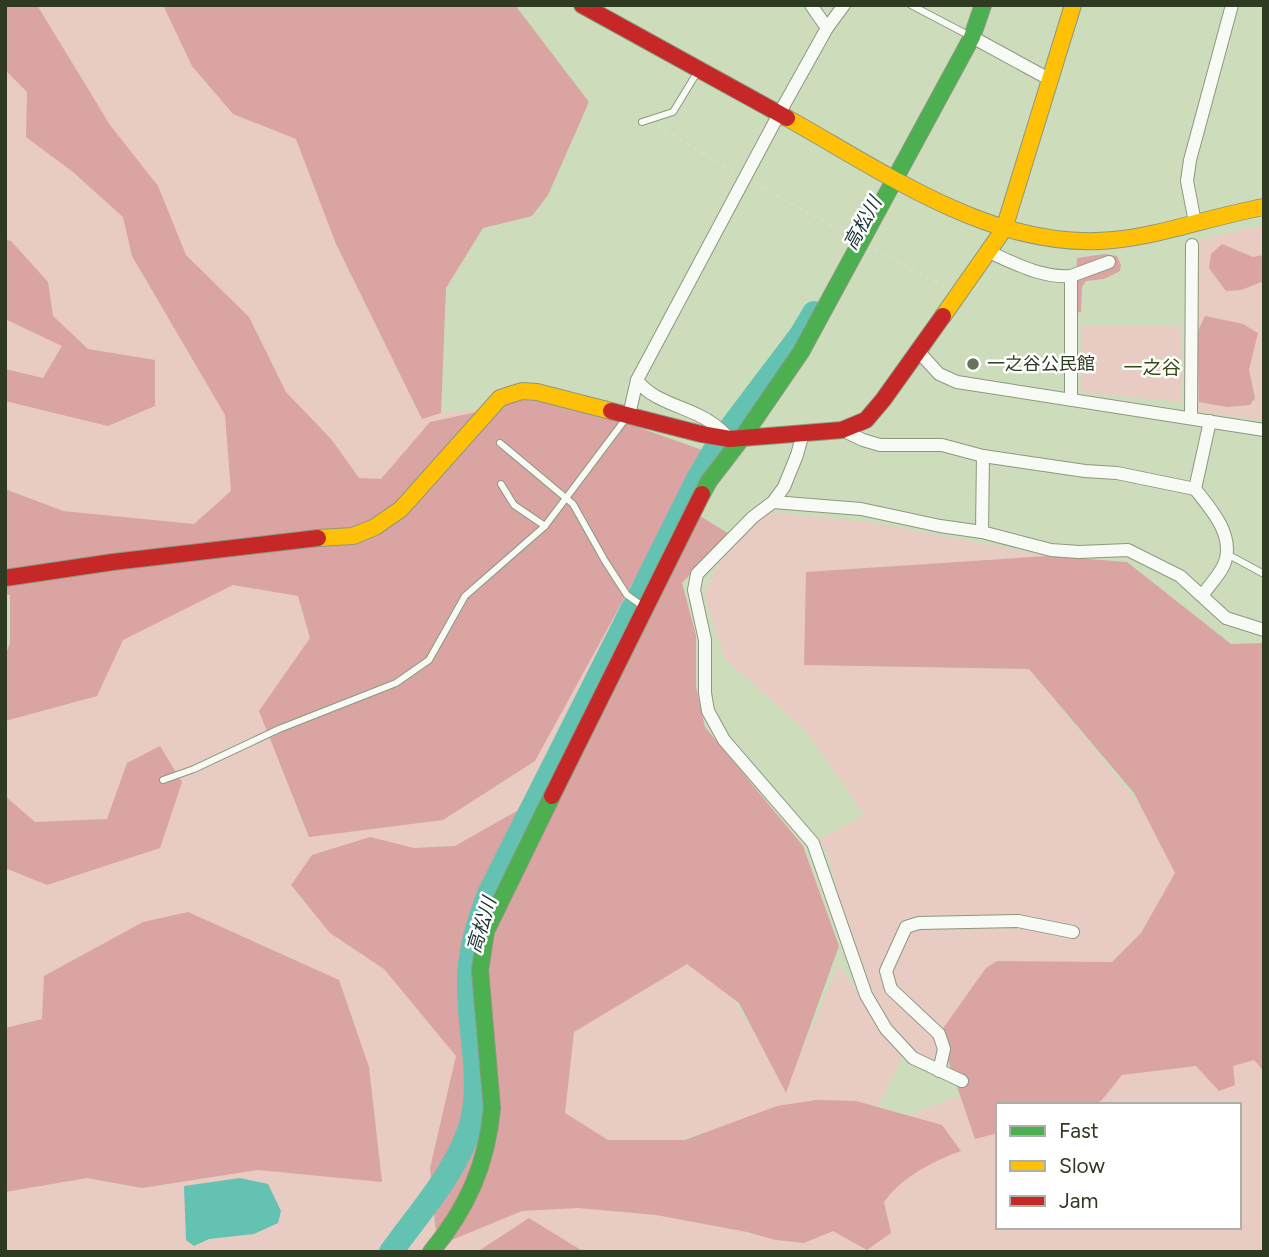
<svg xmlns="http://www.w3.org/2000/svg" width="1269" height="1257" font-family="Figtree,'Noto Sans JP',sans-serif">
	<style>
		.green { fill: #e8cbc2; fill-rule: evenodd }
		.forest { fill: #d9a4a2 }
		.water { fill: #63c2b2 }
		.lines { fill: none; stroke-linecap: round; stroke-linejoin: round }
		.river { stroke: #63c2b2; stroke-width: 24 }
		.lane-casing { stroke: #8c987e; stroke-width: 8 }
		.street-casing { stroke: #8c987e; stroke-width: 14 }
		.fast-casing { stroke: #8c987e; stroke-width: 18 }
		.slow-casing { stroke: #8c987e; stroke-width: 18 }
		.jam-casing { stroke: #8c987e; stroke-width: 18 }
		.path { stroke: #d6dbd0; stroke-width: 2.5; stroke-dasharray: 3.5 5; stroke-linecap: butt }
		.lane { stroke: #f8faf5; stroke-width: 6 }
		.street { stroke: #f8faf5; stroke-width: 12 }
		.fast { stroke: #4caf50; stroke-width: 16 }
		.slow { stroke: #ffc107; stroke-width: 16 }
		.jam { stroke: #c62828; stroke-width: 16 }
		.poi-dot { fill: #667358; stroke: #fff; stroke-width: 2.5 }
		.labels { text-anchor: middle; stroke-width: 5; stroke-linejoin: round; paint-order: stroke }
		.poi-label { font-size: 18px; fill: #2f3a22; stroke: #fff; text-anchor: start }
		.water-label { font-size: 19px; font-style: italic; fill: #193432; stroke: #fff }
		.neighbourhood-label { font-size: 19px; fill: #354b12; stroke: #fff }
	</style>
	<rect width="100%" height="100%" fill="#cdddbc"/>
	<g class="green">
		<path d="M5,5H231L438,413L491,409L651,432L649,554L639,597L581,802L529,1162H787L949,1100L1264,995V1252H5V721L87,681L5,542ZM998,1105H1239V1227H998Z"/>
		<polygon points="1264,226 1264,421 1196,411 1198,241 1242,229"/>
		<polygon points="1082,325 1181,325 1181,402 1081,392"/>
		<polygon points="767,512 868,522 1048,556 807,572 804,665 1029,669 1140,806 1176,873 1141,933 1112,962 997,961 986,968 935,1058 911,1056 856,966 828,854 819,840 864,815 807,732 725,659 704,595 718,564"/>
		<polygon points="687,964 730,996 788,1084 839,964 902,1058 878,1106 802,1102 739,1126 674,1140 608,1140 565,1113 574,1032"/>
	</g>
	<g class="forest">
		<polygon points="5,5 37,5 110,125 158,186 186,255 249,317 286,392 331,439 359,478 381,479 430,422 491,409 517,398 541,400 601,414 705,451 535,761 443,820 309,837 259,711 310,638 298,596 233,585 123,640 97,696 5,721 5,656 10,643 10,595 5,594 5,489 63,511 194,524 231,491 225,415 132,256 123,217 73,172 26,137 27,92 5,70"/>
		<polygon points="163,5 515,5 589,102 548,195 532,216 483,228 446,288 441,413 422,419 336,244 296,139 233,114 192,66"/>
		<polygon points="5,239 11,241 48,282 53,316 88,349 155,360 155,406 108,426 5,401 5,369 43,378 62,346 5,319"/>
		<polygon points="1222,244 1253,257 1264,255 1264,281 1241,290 1226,291 1209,268 1211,254"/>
		<polygon points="1105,254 1117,256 1121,265 1120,271 1104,279 1086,281 1082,287 1081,312 1074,313 1077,258"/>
		<polygon points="1205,316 1243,324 1258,333 1249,370 1255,398 1250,405 1227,407 1199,402 1197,333"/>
		<path d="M697,514L729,534L682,583L696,635V687L705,727L803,846L839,946L786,1093L739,1003L687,964L574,1032L565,1113L608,1140H685L777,1106L816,1100L856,1101L942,1125L961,1151C931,1162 902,1177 884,1202L891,1233L867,1250L833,1231L804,1243L776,1240L747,1232L656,1215L578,1208L522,1211L437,1246L430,1168L456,1056L384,969L330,933L291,885L312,855L370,837L414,848L455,846L536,800L578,742Z"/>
		<polygon points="1048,556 1127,562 1231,644 1264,643 1264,1068 1262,1069 1254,1060 1233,1066 1235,1085 1219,1091 1196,1066 1122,1075 1101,1101 1090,1105 998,1105 998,1133 975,1139 939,1034 986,968 997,961 1112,962 1141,933 1175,873 1134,793 1029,669 804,665 806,572"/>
		<polygon points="160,746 182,782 160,848 47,885 5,868 5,796 35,822 107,819 127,763"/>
		<polygon points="188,912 339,980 369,1067 382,1182 258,1170 142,1188 87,1178 5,1192 5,1028 42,1019 44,976 143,922"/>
		<polygon points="529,1218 584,1252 477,1252"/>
	</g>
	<polygon class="water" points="240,1178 268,1184 281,1211 278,1223 254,1234 209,1239 194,1246 186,1240 184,1186"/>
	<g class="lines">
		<g class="river">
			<polyline points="730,429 801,335 814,313"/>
			<polyline points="639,597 699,477 716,448"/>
			<path d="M391,1252C418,1214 453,1176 469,1131C485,1084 468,1031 469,982C469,952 478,923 489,894L633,608"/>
		</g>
		<g class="lane-casing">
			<g id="lane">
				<polyline points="911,5 972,37"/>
				<polyline points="642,122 673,112 698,71"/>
				<polyline points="500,443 573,504 605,561 627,595 644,607"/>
				<polyline points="501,484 514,505 545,526"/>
				<polyline points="1227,554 1264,574"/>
				<polyline points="163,780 194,769 279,729 396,683 429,660 465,596 545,526 627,417"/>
			</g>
		</g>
		<g class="street-casing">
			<g id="street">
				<polyline points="811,5 827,28"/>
				<polyline points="972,37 1049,79"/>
				<polyline points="1195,222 1187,181 1190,160 1232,5"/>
				<path d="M989,252C1016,264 1042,278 1071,276V400"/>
				<polyline points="1071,276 1109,262"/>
				<polyline points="918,351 939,374 957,382 1264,430"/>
				<path d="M637,380C650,399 678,405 698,415C711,421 720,428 729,438"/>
				<polyline points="629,415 637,380 779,114 827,28 844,5"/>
				<polyline points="1191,418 1192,245"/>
				<polyline points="842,430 863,440 880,445 942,445 983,456 1085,471 1117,473 1195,489"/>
				<polyline points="803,433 797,455 784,487 773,502 753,517 697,574 694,590 705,640 705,693 708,711 724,740 813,843 866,995 886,1029 913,1058 962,1081"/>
				<polyline points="983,456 982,532 1051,550 1079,552 1128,550 1180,576 1226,618 1264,630"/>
				<polyline points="773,502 861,509 940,526 982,532"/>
				<path d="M1202,596C1209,585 1224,571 1226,558C1232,532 1210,508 1195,489L1210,421"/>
				<polyline points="939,1071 944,1049 939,1034 891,989 886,971 906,927 919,923 1018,921 1073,932"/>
			</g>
		</g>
		<g class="fast-casing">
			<g id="fast">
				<polyline points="702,494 709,481 742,438 801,352 972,37 983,5"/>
				<path d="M431,1252C467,1209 487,1164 492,1108L480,970L486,931L552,796"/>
			</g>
		</g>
		<g class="slow-casing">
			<g id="slow">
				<path d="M787,118C886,173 995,252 1113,240C1164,235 1213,216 1264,207"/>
				<polyline points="943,316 1004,229 1073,5"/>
				<polyline points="318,538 353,536 375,527 401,509 500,398 522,391 537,392 611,411"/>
			</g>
		</g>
		<g class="jam-casing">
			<g id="jam">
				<polyline points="582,5 787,118"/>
				<polyline points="611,411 701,434 730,439 842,430 866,420 883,400 943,316"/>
				<polyline points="5,578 113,562 318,538"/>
				<polyline points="552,796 702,494"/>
			</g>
		</g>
		<g class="path">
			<polyline points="657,128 661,128 733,171"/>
			<polyline points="754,183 846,234"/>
			<polyline points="874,249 945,287"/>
		</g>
		<use href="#lane" class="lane"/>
		<use href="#street" class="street"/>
		<use href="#fast" class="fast"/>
		<use href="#slow" class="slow"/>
		<use href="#jam" class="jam"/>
	</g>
	<circle class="poi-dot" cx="973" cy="364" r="7"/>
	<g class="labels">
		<g class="poi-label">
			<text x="987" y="370">一之谷公民館</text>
		</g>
		<g class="water-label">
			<text transform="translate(862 223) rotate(-61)" y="7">高松川</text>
			<text transform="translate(481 925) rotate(-73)" y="7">高松川</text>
		</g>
		<g class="neighbourhood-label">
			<text x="1152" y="374">一之谷</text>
		</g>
	</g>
	<rect width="1269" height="1257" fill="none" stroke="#2f3a22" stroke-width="14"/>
	<rect x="996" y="1103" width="245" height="126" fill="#ffffff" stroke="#acb0a7" stroke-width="2"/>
	<rect x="1010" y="1126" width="35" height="10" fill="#4caf50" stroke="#acb0a7" stroke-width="2"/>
	<text x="1059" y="1138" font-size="21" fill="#2f3a22">Fast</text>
	<rect x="1010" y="1161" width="35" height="10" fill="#ffc107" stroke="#acb0a7" stroke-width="2"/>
	<text x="1059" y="1173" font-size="21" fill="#2f3a22">Slow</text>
	<rect x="1010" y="1196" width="35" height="10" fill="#c62828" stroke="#acb0a7" stroke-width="2"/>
	<text x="1059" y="1208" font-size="21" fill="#2f3a22">Jam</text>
</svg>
